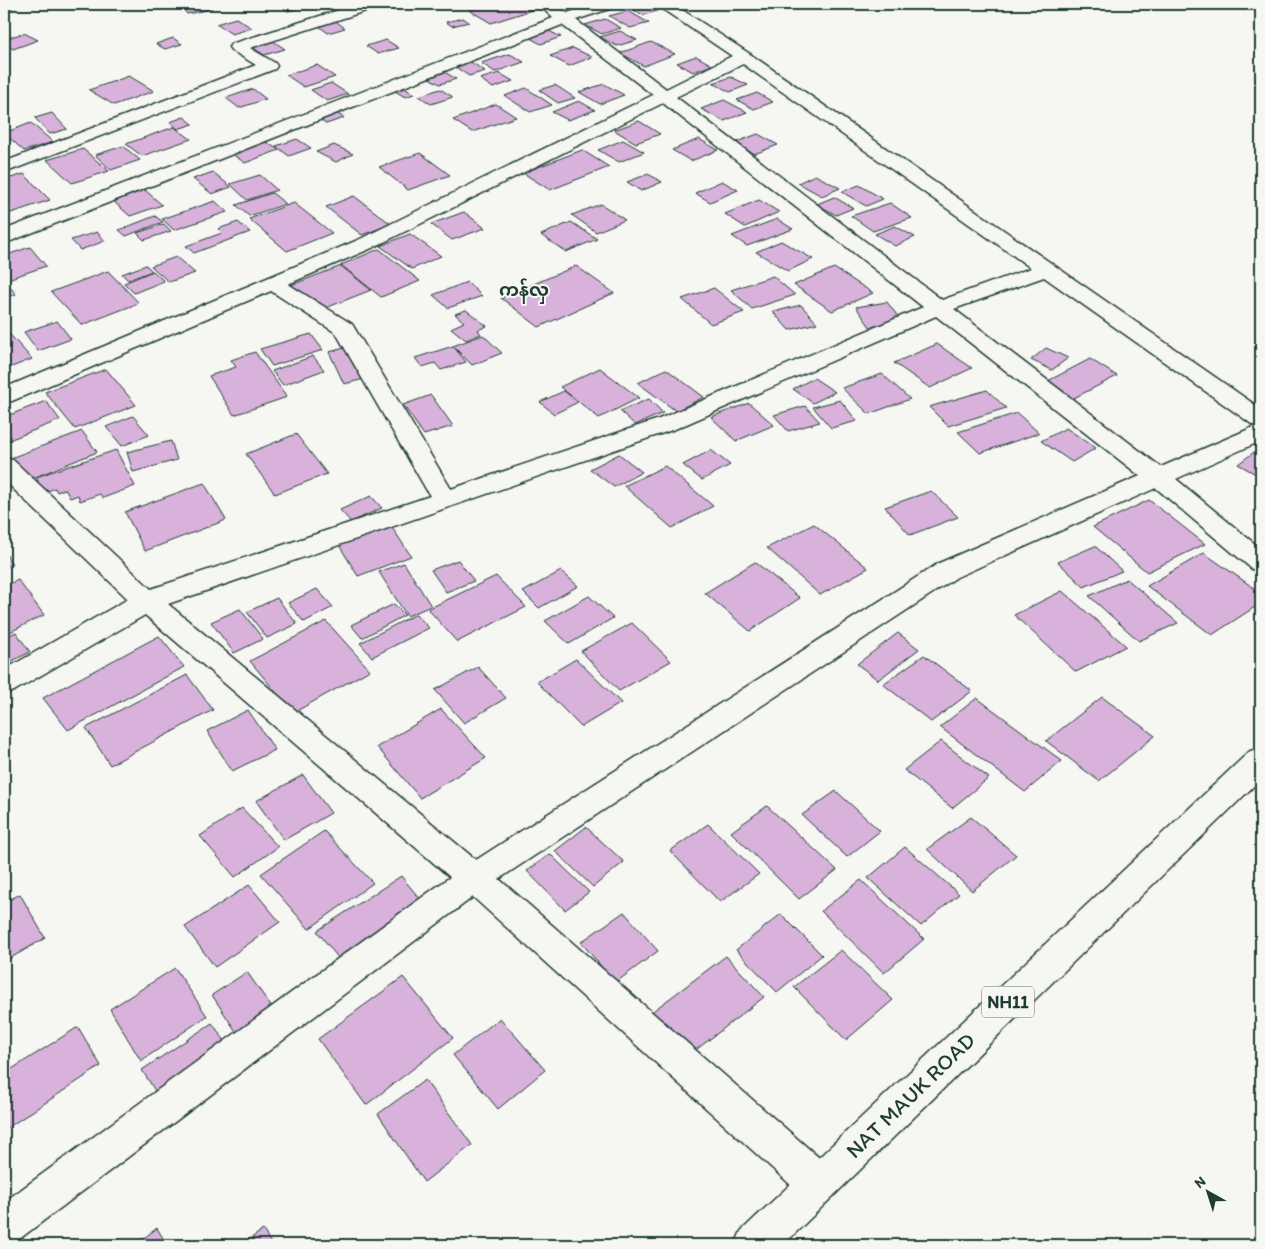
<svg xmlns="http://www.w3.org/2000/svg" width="1265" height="1249" font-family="Itim,'Noto Sans Myanmar',sans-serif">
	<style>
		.building { fill: #d8b2db; stroke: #1f3d34 }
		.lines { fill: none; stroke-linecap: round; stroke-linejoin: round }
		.street-casing { stroke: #1f3d34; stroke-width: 3 }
		.highway-casing { stroke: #1f3d34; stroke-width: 3 }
		.street { fill: #f6f6f2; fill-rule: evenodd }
		.highway { fill: #f6f6f2; fill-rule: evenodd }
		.labels { text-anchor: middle; stroke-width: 4; stroke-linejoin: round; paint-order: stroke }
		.far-quarter-label { font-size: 18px; font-weight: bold; fill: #1f3d34; stroke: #f6f6f2 }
		.shield { fill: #f6f6f2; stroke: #60746d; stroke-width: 1 }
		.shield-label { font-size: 18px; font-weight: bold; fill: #1f3d34 }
		.near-street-label { font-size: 22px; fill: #1f3d34; stroke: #f6f6f2 }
	</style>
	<rect width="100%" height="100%" fill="#f6f6f2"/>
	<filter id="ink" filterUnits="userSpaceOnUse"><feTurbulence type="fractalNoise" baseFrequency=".02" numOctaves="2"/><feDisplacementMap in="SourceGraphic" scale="10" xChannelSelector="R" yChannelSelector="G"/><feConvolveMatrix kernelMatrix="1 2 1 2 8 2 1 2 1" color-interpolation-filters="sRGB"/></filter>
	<g filter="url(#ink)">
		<g class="building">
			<polygon points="4,4 27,4 4,10"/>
			<polygon points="193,4 208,4 212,9 187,14 181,6"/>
			<polygon points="277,4 313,4 288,11"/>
			<polygon points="490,4 520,4 532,10 491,23 469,10"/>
			<polygon points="633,4 644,4 657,11 643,15 626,6"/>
			<polygon points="628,11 649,23 630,28 609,16"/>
			<polygon points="236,18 252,28 232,34 216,24"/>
			<polygon points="463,18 469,22 452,26 446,22"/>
			<polygon points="333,19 345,28 328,33 316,24"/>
			<polygon points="605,19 621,28 602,34 585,25"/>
			<polygon points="549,31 561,37 541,44 530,38"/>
			<polygon points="620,31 637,40 617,46 600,37"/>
			<polygon points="24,33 38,40 13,49 4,43 4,39"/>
			<polygon points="173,38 182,44 165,49 156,44"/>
			<polygon points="386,40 399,48 378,54 366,46"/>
			<polygon points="273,41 285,49 264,55 252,47"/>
			<polygon points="651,42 675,54 644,66 620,53"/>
			<polygon points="573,48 592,57 569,66 550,56"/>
			<polygon points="510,54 524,62 495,72 481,63"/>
			<polygon points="696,56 712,65 693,72 677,63"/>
			<polygon points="469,61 485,71 469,76 454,66"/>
			<polygon points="317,65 335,77 304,87 286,75"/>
			<polygon points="443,71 456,79 440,84 427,77"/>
			<polygon points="499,73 513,81 493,88 480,79"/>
			<polygon points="129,76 154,91 114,105 89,90"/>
			<polygon points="731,77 748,85 730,92 713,83"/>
			<polygon points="331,83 348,94 327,101 311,90"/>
			<polygon points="604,84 624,95 600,104 579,92"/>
			<polygon points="555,85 575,98 558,103 539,90"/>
			<polygon points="404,88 414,94 405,97 395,91"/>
			<polygon points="526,88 552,105 530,112 505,96"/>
			<polygon points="253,89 266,99 239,108 226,98"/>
			<polygon points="440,89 453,97 431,104 419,96"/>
			<polygon points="757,93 773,102 754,109 737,100"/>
			<polygon points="724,100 747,112 724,121 701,109"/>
			<polygon points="579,101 595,110 568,120 552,112"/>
			<polygon points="496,104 516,117 472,132 453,120"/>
			<polygon points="334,111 344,118 326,124 317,117"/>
			<polygon points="52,113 67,129 50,134 35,118"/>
			<polygon points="184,117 193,124 178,129 170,122"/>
			<polygon points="639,121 660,134 636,143 614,130"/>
			<polygon points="31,123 53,142 24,151 4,133"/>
			<polygon points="174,127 191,139 142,156 126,144"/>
			<polygon points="758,134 778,145 754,154 734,143"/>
			<polygon points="297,139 311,148 289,156 276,146"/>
			<polygon points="699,139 718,150 691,161 672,150"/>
			<polygon points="623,140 644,152 619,162 598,150"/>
			<polygon points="266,142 279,150 245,163 232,154"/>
			<polygon points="334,145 353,154 336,162 316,152"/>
			<polygon points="123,146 140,160 111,170 95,155"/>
			<polygon points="83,149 109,171 72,183 47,160"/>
			<polygon points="582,150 609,167 550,190 523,173"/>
			<polygon points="420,153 450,175 408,190 379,167"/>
			<polygon points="213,172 231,187 212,194 193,179"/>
			<polygon points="24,174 50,200 8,214 4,209 4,180"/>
			<polygon points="648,174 662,182 641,191 627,182"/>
			<polygon points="260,175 277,190 247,200 230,184"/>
			<polygon points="815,175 840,188 822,196 798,183"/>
			<polygon points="722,181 738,190 710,202 695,193"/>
			<polygon points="859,185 883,199 866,206 842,192"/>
			<polygon points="145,190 162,205 130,216 113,201"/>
			<polygon points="272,193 286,204 249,216 236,205"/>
			<polygon points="354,196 391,224 362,235 326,207"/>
			<polygon points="834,197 853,208 836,215 817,204"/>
			<polygon points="759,200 779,212 745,227 725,214"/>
			<polygon points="215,201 227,212 174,230 162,219"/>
			<polygon points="294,203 332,233 287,251 249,219"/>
			<polygon points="890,203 912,218 873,231 851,216"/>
			<polygon points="601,204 625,220 596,232 572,215"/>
			<polygon points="464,212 485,228 452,240 431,224"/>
			<polygon points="155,216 163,222 126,236 119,230"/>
			<polygon points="777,219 793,229 747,246 732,236"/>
			<polygon points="238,222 250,232 194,253 186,246 222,233 218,229"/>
			<polygon points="571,222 597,239 566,252 541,235"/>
			<polygon points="164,224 171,231 144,240 137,233"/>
			<polygon points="895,226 915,237 895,246 875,234"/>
			<polygon points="97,232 105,241 80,250 71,240"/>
			<polygon points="410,234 441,256 412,269 380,246"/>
			<polygon points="781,241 813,259 788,271 756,252"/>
			<polygon points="30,247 46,266 8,279 4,273 4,256"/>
			<polygon points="379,249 420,281 381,297 341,265"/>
			<polygon points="176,257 195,273 169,282 151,266"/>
			<polygon points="146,265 152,271 128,280 122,274"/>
			<polygon points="341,266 371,290 318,311 289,286"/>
			<polygon points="576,266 614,293 539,327 501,298"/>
			<polygon points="834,268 873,293 832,311 794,285"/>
			<polygon points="108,271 139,303 82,325 51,292"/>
			<polygon points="153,271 164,281 134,293 124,283"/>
			<polygon points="773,276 795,295 752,309 731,290"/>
			<polygon points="4,280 16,294 4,298"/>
			<polygon points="467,282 482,296 448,308 433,295"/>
			<polygon points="714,288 744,312 711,324 682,299"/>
			<polygon points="887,302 902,322 870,327 856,307"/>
			<polygon points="801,305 817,323 789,330 773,312"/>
			<polygon points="466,310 487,326 478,330 481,334 466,340 451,328 464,322 455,314"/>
			<polygon points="57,321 71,339 38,351 24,332"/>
			<polygon points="4,328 32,359 4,370"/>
			<polygon points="311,334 323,350 272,366 260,349"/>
			<polygon points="483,335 502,353 472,365 453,346"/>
			<polygon points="937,344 972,368 930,388 894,363"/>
			<polygon points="352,346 368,378 344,384 329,352"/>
			<polygon points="453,346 466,362 441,370 435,363 422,367 415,358"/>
			<polygon points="1046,348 1068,358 1052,370 1031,360"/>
			<polygon points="255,352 287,397 234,415 209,376 236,367 231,360"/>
			<polygon points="313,356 324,370 283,385 272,371"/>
			<polygon points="1090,359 1117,376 1072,399 1046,382"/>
			<polygon points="600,368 639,398 599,418 560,387"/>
			<polygon points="106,369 136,405 75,429 45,392"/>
			<polygon points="666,369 704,397 676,411 638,383"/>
			<polygon points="882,374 910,399 869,414 842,388"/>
			<polygon points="814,378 835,392 813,403 793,389"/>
			<polygon points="987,390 1006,408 948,426 929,407"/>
			<polygon points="564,391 578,402 554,414 540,402"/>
			<polygon points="431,395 453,426 424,435 403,405"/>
			<polygon points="649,399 663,413 635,425 620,411"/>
			<polygon points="840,400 857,421 831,428 813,407"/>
			<polygon points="46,401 60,420 4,442 4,417"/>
			<polygon points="749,403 774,425 736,441 711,417"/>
			<polygon points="805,406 820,422 788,431 774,415"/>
			<polygon points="1017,413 1039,433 980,453 958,432"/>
			<polygon points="133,416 149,435 122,446 106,427"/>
			<polygon points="1066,428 1096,448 1072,462 1041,441"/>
			<polygon points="82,431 97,452 23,482 8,459"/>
			<polygon points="296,434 327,474 275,494 246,454"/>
			<polygon points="171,441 177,460 133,472 127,452"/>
			<polygon points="1261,447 1261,477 1238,464"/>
			<polygon points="116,450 135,486 103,498 100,494 80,501 78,495 70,498 65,489 57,492 55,488 43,493 36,477"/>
			<polygon points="711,450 730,465 702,480 683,465"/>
			<polygon points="619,454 642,472 614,487 590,469"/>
			<polygon points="665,466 713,506 672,528 624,486"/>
			<polygon points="204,483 226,520 145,551 125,512"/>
			<polygon points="931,491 958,517 910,535 885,507"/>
			<polygon points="371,496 382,508 351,522 340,510"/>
			<polygon points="1149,500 1205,544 1147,572 1093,527"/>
			<polygon points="814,524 868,568 820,595 767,548"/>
			<polygon points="391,526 411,556 358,576 339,545"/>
			<polygon points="1095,546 1122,571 1084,587 1058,562"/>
			<polygon points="4,551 12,564 4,568"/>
			<polygon points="1204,553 1261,593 1261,603 1212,635 1147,586"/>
			<polygon points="458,560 474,581 446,592 431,570"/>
			<polygon points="755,562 800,598 750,631 705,593"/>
			<polygon points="404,563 431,606 407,616 379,572"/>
			<polygon points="561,571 578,586 539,608 523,592"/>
			<polygon points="496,576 526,607 457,642 428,609"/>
			<polygon points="1127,579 1178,623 1139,641 1089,596"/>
			<polygon points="18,580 44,615 4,635 4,586"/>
			<polygon points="317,589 333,607 304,622 288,603"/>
			<polygon points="1062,591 1126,646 1076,672 1014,615"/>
			<polygon points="589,596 613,618 569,644 545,621"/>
			<polygon points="277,598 297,624 267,638 247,612"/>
			<polygon points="394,604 405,615 362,638 351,625"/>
			<polygon points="240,609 263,639 234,653 211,622"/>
			<polygon points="416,614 429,628 372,657 360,643"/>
			<polygon points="326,621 370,670 293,713 250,661"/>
			<polygon points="632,623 671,661 619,691 581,651"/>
			<polygon points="16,632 30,652 4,665 4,638"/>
			<polygon points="898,633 919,649 878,680 857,664"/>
			<polygon points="159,636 184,667 68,730 43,698"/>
			<polygon points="924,655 972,691 931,722 883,684"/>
			<polygon points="576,659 621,703 581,727 537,682"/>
			<polygon points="478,667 506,698 464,723 435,690"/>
			<polygon points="187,675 213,710 110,765 86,728"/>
			<polygon points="1102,697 1155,736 1099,781 1046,741"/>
			<polygon points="977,698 1062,761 1025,792 940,727"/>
			<polygon points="441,709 486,758 420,798 377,747"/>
			<polygon points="248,710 275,750 232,771 207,731"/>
			<polygon points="941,741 989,778 952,808 904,770"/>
			<polygon points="303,775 331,813 284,840 256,801"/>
			<polygon points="836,791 880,831 847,857 802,815"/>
			<polygon points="767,806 837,870 799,899 731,832"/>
			<polygon points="242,808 278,847 235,877 200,836"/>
			<polygon points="971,817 1016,855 972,891 927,849"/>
			<polygon points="708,824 759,874 720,902 670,851"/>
			<polygon points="586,827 624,862 593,887 555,851"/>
			<polygon points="324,831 373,883 309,929 261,874"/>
			<polygon points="905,847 959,894 921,926 868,878"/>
			<polygon points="550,854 589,892 565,910 527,871"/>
			<polygon points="401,876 426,906 343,964 317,931"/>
			<polygon points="861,880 924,939 884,973 821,911"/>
			<polygon points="249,885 280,922 215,967 185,927"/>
			<polygon points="20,894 45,938 4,962 4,903"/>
			<polygon points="624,912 658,951 615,983 581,942"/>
			<polygon points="781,914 822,955 777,992 736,950"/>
			<polygon points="841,950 893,1000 846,1040 794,987"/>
			<polygon points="726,956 764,997 683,1060 645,1017"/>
			<polygon points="175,968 207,1016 141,1061 110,1009"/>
			<polygon points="247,972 277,1015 241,1039 212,995"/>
			<polygon points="403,977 453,1038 366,1105 318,1039"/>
			<polygon points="500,1018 545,1070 498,1109 453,1055"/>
			<polygon points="212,1023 233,1052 162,1102 142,1070"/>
			<polygon points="78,1027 101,1066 4,1130 4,1074"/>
			<polygon points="425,1080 472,1145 424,1182 378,1114"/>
			<polygon points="157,1228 167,1245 135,1245"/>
			<polygon points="263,1230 272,1245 241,1245"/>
		</g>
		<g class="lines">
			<g class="street-casing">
				<g id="street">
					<polygon points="358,4 381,4 378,7 250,48 275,63 277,66 275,69 4,173 4,162 256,65 231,50 229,47 231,44"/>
					<path d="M538,4H554L567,13L596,4H617L615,7L576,20L666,89L732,56L655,4H673L750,54L1261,409V441L1176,479L1261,549V572L1252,569L1156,488L957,577L499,879L832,1169L837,1183L832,1197L818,1202L804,1197L473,897L18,1240L4,1245V1202L450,877L145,615L14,691L4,694V670L128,599L4,480V458L13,460L151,589L430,496L336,333L271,291L12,401L4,403V388L358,240L653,95L562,25L11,241L4,243V230L553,18ZM743,64L1031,268L942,300L676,97ZM663,103L923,307L659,419L451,489L352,324L288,284L372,248ZM1044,277L1253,425L1256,426L1161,467L954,309ZM936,316L1140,476L939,563L476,860L168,604L675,429Z"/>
				</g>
			</g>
			<g class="highway-casing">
				<polygon id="highway" points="1261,748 1261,779 783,1245 735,1245 741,1231 1250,751"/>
			</g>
			<use href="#street" class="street"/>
			<use href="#highway" class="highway"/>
		</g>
	</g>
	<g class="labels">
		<g class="far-quarter-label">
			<text x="524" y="296">ကန်လှ</text>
		</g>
		<rect class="shield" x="982" y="986.5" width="52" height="31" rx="4"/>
		<g class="shield-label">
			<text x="1008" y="1008">NH11</text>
		</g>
		<g class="near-street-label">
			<text transform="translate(910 1095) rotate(-44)" y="8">NAT MAUK ROAD</text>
		</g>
	</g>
	<rect width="1265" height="1249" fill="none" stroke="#f6f6f2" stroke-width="20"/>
	<rect x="10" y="10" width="1245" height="1229" fill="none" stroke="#1f3d34" stroke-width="2" filter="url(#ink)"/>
	<g transform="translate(1208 1192) rotate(321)" stroke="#f6f6f2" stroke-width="4" paint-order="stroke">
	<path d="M0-4L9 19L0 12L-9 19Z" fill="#1f3d34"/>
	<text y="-8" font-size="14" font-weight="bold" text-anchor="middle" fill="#1f3d34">N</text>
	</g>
</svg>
